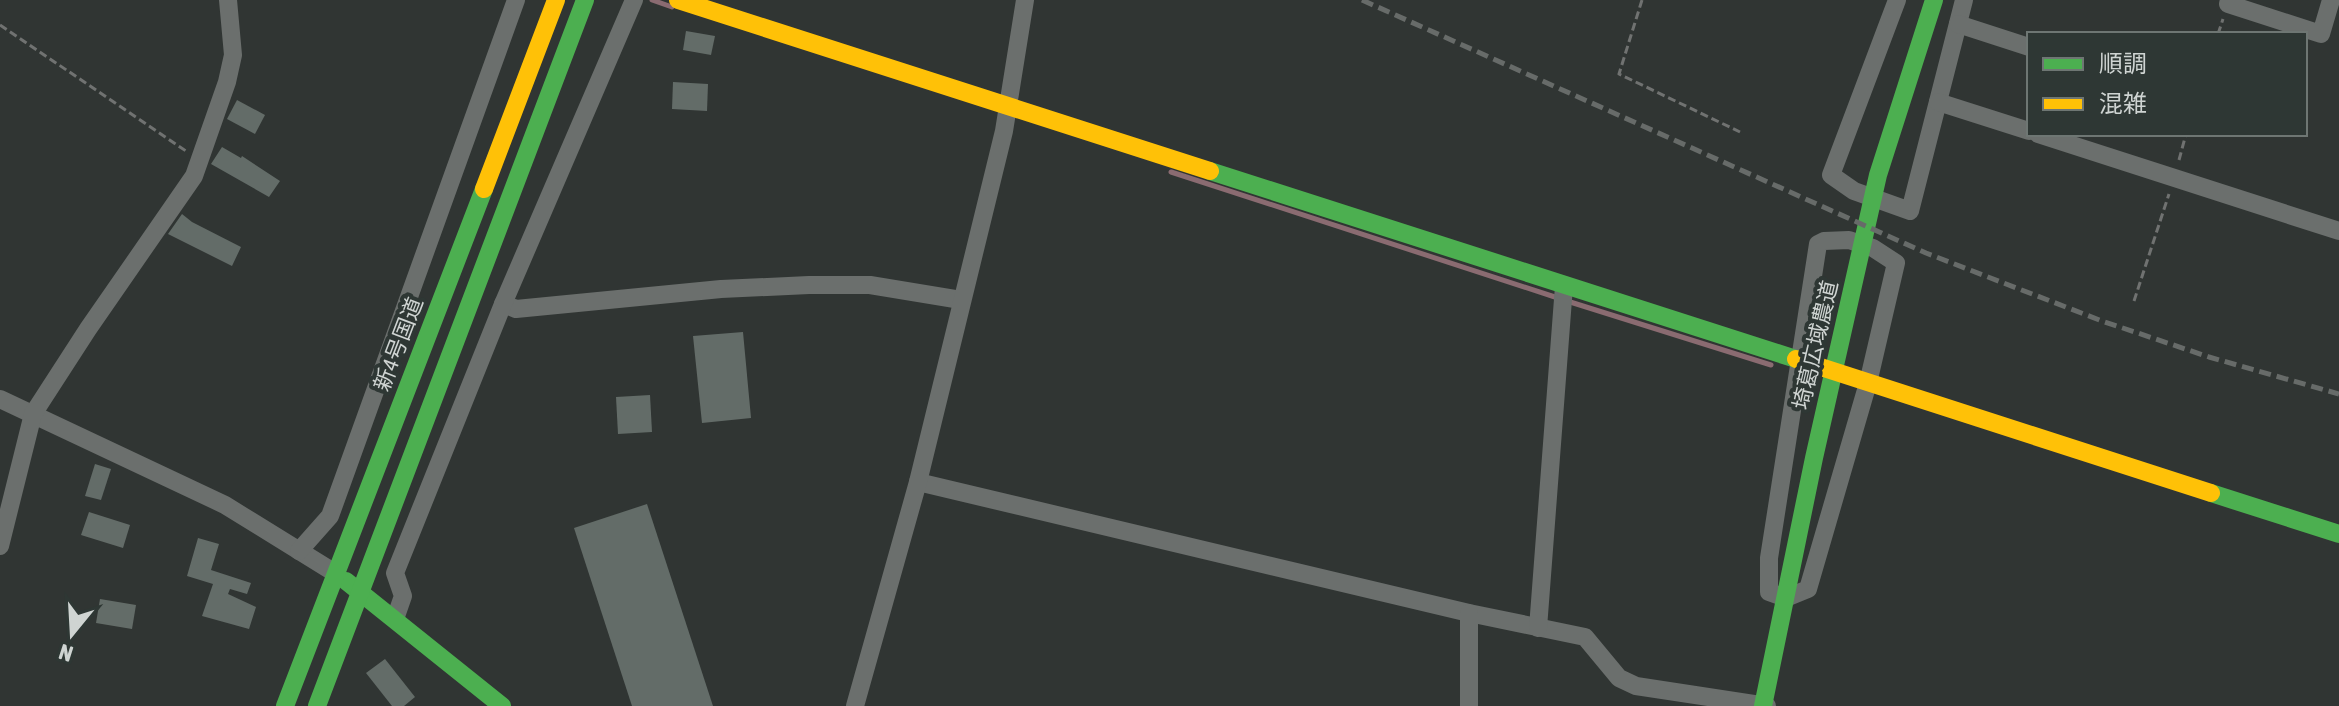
<svg xmlns="http://www.w3.org/2000/svg" width="2339" height="706" font-family="'Asap Condensed','Noto Sans JP',sans-serif">
	<style>
		.lines { fill: none; stroke-linecap: round; stroke-linejoin: round }
		.stream { stroke: #8a6b71; stroke-width: 5 }
		.building { fill: #636c68 }
		.path { stroke: #707271; stroke-width: 3; stroke-dasharray: 8 4; stroke-linecap: butt }
		.street { stroke: #6b6f6d; stroke-width: 18 }
		.fast { stroke: #4caf50; stroke-width: 18 }
		.slow { stroke: #ffc107; stroke-width: 18 }
		.rail { stroke: #676b69; stroke-width: 5; stroke-dasharray: 12 6; stroke-linecap: butt }
		.labels { text-anchor: middle; stroke-width: 8; stroke-linejoin: round; paint-order: stroke }
		.street-label { font-size: 22px; fill: #cfd4d2; stroke: #2e3734 }
	</style>
	<rect width="100%" height="100%" fill="#303533"/>
	<g class="lines">
		<g class="stream">
			<polyline points="652,0 672,7"/>
			<polyline points="1171,172 1558,298"/>
			<polyline points="1567,301 1771,365"/>
		</g>
	</g>
	<g class="building">
		<polygon points="686,31 715,36 711,55 683,50"/>
		<polygon points="673,82 708,84 707,111 672,109"/>
		<polygon points="237,100 265,115 255,134 227,119"/>
		<polygon points="222,147 241,158 242,156 280,181 269,197 211,164"/>
		<polygon points="182,214 192,222 241,247 232,266 168,234"/>
		<polygon points="743,332 751,418 702,423 693,336"/>
		<polygon points="650,395 652,432 618,434 616,397"/>
		<polygon points="95,464 111,469 101,500 85,496"/>
		<polygon points="647,504 713,706 632,706 574,528"/>
		<polygon points="89,512 130,525 123,548 81,535"/>
		<polygon points="198,538 219,544 211,570 251,583 247,594 230,589 228,594 256,607 249,629 202,616 213,584 187,576"/>
		<polygon points="100,599 136,605 132,629 96,623"/>
		<polygon points="385,659 415,697 404,706 392,706 366,673"/>
	</g>
	<g class="lines">
		<g class="path">
			<polyline points="1642,0 1619,74 1740,132"/>
			<polyline points="0,25 186,151"/>
			<polyline points="2218,34 2223,19"/>
			<polyline points="2179,160 2186,134"/>
			<polyline points="2134,301 2169,194"/>
		</g>
		<g class="street">
			<polyline points="1897,0 1831,175 1854,191 1910,211 1964,0"/>
			<polyline points="2229,0 2228,4 2321,34 2331,0"/>
			<polyline points="1958,24 2029,47"/>
			<polyline points="1938,102 2029,131"/>
			<polyline points="2038,134 2339,231"/>
			<polygon points="1849,240 1873,248 1896,263 1868,383 1808,589 1786,598 1769,592 1769,558 1818,244 1824,241"/>
			<polyline points="503,304 516,309 721,289 809,285 870,285 961,300"/>
			<polyline points="0,399 225,505 335,573"/>
			<polyline points="918,482 1469,613 1585,637 1619,678 1636,686 1767,706"/>
			<polyline points="0,546 33,414 88,329 194,176 227,82 233,55 228,0"/>
			<polyline points="299,551 330,516 516,0"/>
			<polyline points="1469,613 1469,706"/>
			<polyline points="395,619 403,596 395,573 503,304 634,0"/>
			<polyline points="1538,628 1564,286"/>
			<polyline points="855,706 918,482 1004,131 1025,0"/>
		</g>
		<g class="fast">
			<polyline points="1210,171 1796,359"/>
			<polyline points="2211,493 2339,534"/>
			<polyline points="346,581 502,706"/>
			<polyline points="285,706 484,189"/>
			<polyline points="317,706 585,0"/>
			<polyline points="1763,706 1814,458 1878,175 1934,0"/>
		</g>
		<g class="slow">
			<polyline points="678,0 1210,171"/>
			<polyline points="484,189 556,0"/>
			<polyline points="1796,359 2211,493"/>
		</g>
		<polyline class="rail" points="1362,0 1926,253 2102,321 2209,357 2339,394"/>
	</g>
	<g class="labels">
		<g class="street-label">
			<text transform="translate(398 344) rotate(-69)" y="8">新4号国道</text>
			<text transform="translate(1815 345) rotate(-77)" y="8">埼葛広域農道</text>
		</g>
	</g>
	<rect x="2027" y="32" width="280" height="104" fill="#2e3734" stroke="#6e7673" stroke-width="2"/>
	<rect x="2043" y="58" width="40" height="12" fill="#4caf50" stroke="#6e7673" stroke-width="2"/>
	<text x="2099" y="72" font-size="24" fill="#cfd4d2">順調</text>
	<rect x="2043" y="98" width="40" height="12" fill="#ffc107" stroke="#6e7673" stroke-width="2"/>
	<text x="2099" y="112" font-size="24" fill="#cfd4d2">混雑</text>
	<g transform="translate(72 634) rotate(198)" stroke="#2e3734" stroke-width="6" paint-order="stroke">
	<path d="M0-6L14 30L0 20L-14 30Z" fill="#cfd4d2"/>
	<text y="-12" font-size="22" font-weight="bold" text-anchor="middle" fill="#cfd4d2">N</text>
	</g>
</svg>
